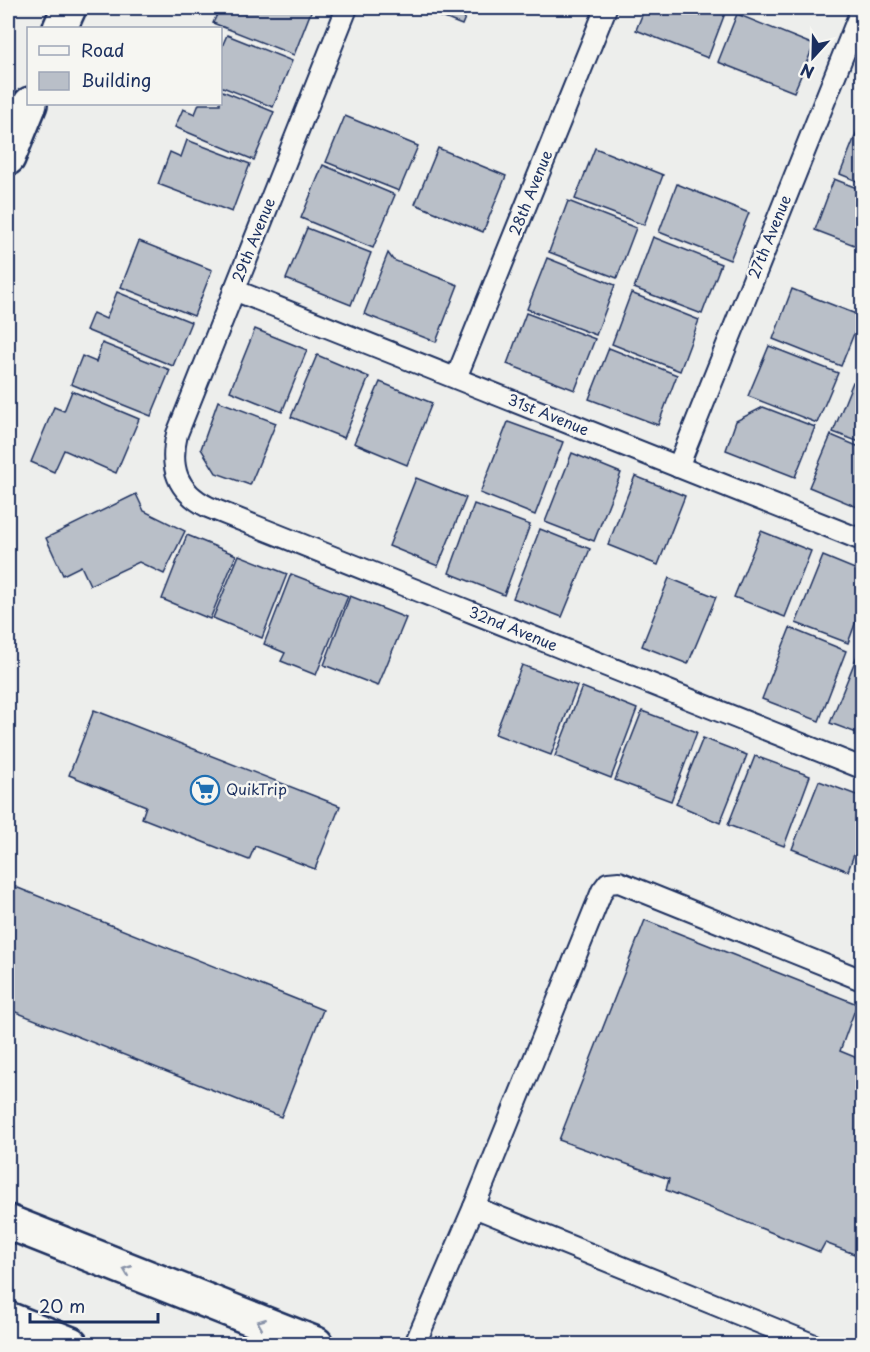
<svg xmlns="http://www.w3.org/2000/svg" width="870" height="1352" font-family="'Playpen Sans',sans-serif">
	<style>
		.building { fill: #b9bfc8; stroke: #1b2f5e; stroke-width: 1.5 }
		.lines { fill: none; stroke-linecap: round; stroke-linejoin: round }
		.service-casing { stroke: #1b2f5e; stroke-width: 24 }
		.secondary-casing { stroke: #1b2f5e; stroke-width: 38 }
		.primary-casing { stroke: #1b2f5e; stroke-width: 38 }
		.service { stroke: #f6f6f2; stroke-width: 20 }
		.secondary { stroke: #f6f6f2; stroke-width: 33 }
		.primary { stroke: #f6f6f2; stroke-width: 33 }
		.oneway { stroke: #8892a8 }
		.labels { text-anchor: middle; stroke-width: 5; stroke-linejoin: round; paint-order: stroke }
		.street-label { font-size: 15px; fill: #1b2f5e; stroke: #f6f6f2 }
		.poi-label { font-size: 15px; fill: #1b2f5e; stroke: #f6f6f2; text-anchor: start }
	</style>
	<rect width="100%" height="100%" fill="#edeeec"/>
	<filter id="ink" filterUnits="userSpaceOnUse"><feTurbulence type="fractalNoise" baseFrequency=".0167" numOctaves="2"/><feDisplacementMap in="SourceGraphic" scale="12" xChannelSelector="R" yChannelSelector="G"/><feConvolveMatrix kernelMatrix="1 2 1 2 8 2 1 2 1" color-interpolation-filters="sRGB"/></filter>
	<g filter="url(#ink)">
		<g class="building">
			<polygon points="220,8 308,8 312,9 294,55 213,23"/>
			<polygon points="419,8 469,8 462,25"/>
			<polygon points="645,8 727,8 708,58 636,30"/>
			<polygon points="737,14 814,45 794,92 718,62"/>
			<polygon points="227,35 292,61 273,107 220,86 220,51"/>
			<polygon points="220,90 274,112 254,160 175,127 183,109 195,114 199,104 220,104"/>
			<polygon points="345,116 418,146 399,191 326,162"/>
			<polygon points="860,124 862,125 862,183 840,174"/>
			<polygon points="187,140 250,164 232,212 158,184 170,152 181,157"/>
			<polygon points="438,148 506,176 483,232 415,204"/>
			<polygon points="595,148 663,175 644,225 575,199"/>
			<polygon points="323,165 395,195 373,248 301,218"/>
			<polygon points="834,179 862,190 862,248 815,230"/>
			<polygon points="677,184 749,213 730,260 659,232"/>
			<polygon points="568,201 636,228 617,278 549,252"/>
			<polygon points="307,228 371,253 351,305 286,279"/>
			<polygon points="653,237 721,264 702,314 634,288"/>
			<polygon points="139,241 212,270 194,316 121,287"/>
			<polygon points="388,253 393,260 458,285 436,342 364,314"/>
			<polygon points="547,258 615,285 596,335 527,309"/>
			<polygon points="792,289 861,316 841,366 773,339"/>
			<polygon points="117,292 191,322 173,366 86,330 93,313 106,319"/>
			<polygon points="631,293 699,320 680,371 612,344"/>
			<polygon points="526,313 595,339 575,390 507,364"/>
			<polygon points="255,329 307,350 282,412 230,391"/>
			<polygon points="102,343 170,370 151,416 71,384 82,356 96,362"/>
			<polygon points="769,346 838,373 817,423 748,396"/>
			<polygon points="609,348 677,375 658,425 589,399"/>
			<polygon points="317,355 369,377 344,438 291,417"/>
			<polygon points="380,382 432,403 407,465 354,443"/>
			<polygon points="853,382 862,386 862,443 833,432"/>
			<polygon points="72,391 139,419 116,473 64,450 54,472 31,462 54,407 64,411"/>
			<polygon points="218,401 276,423 250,485 216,473 201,449"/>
			<polygon points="763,407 815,427 795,477 726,450 736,421"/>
			<polygon points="508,422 563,442 535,515 480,493"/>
			<polygon points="831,435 862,448 862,509 809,487"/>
			<polygon points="572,453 621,473 594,541 545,522"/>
			<polygon points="635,476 685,496 658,565 608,545"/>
			<polygon points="416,478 466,498 438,566 389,546"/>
			<polygon points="136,494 144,511 185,531 164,574 139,562 90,585 81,566 63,575 46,538"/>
			<polygon points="474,504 530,525 504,595 449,573"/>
			<polygon points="540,529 590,549 562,617 513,598"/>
			<polygon points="761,531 811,551 785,617 734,597"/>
			<polygon points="187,535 236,555 210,619 162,599"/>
			<polygon points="239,555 287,574 262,638 213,618"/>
			<polygon points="823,556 862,572 862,605 848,643 796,623"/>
			<polygon points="291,574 348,596 316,675 281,661 285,653 264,644"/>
			<polygon points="669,578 716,597 688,664 642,646"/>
			<polygon points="350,596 406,618 378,686 324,665"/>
			<polygon points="790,628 846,651 819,721 762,699"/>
			<polygon points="857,656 862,658 862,735 830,723"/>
			<polygon points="522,665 577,686 551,755 495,734"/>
			<polygon points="582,687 637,709 611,778 555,756"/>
			<polygon points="94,710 340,806 315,869 255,846 249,860 142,818 146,806 69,775"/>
			<polygon points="642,711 697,732 671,801 615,780"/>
			<polygon points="703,738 747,755 720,823 676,804"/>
			<polygon points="755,756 810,776 784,846 728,825"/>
			<polygon points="819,781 862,797 862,832 848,871 792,849"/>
			<polygon points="8,884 323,1010 281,1117 8,1009"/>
			<polygon points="645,920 857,1004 840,1051 862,1060 862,1257 825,1243 820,1252 666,1190 669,1179 559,1140"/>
		</g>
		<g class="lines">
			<g class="service-casing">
				<g id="service">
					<path d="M347,8L177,434C169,468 177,491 208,507L862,768"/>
					<polyline points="234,290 862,540"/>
					<polyline points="456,378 606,8"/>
					<polyline points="678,467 862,8"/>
					<polyline points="474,1207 602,891 608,883 619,882 862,980"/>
					<polyline points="415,1344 474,1207 812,1344"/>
				</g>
			</g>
			<g class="secondary-casing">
				<g id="secondary">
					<polyline points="60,28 69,8"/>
					<polyline points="8,158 30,104"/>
				</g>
			</g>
			<g class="primary-casing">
				<g id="primary">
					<polyline points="8,1222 316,1344"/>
					<polyline points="8,1319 71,1344"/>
				</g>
			</g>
			<use href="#service" class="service"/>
			<use href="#secondary" class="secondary"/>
			<use href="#primary" class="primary"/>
		</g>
		<defs><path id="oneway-chevron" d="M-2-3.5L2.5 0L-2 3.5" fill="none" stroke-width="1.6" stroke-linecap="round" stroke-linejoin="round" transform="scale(1.5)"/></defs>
		<g class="oneway">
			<use href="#oneway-chevron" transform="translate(127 1270) rotate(-158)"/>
			<use href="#oneway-chevron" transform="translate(261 1323) rotate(-158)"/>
		</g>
	</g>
	<defs>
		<g id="supermarket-ring" transform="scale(1.5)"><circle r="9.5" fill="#f6f6f2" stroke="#1f6fb2" stroke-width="1.5"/><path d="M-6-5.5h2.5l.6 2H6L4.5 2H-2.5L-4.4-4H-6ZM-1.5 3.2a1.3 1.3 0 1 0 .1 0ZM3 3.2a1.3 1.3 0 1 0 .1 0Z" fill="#1f6fb2"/></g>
	</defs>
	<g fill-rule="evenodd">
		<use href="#supermarket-ring" x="205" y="790"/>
	</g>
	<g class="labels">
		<g class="street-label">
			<text transform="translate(531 193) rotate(-68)" y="5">28th Avenue</text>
			<text transform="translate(770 237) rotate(-68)" y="5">27th Avenue</text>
			<text transform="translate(254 240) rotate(-68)" y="5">29th Avenue</text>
			<text transform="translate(548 415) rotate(22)" y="5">31st Avenue</text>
			<text transform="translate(513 629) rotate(22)" y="5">32nd Avenue</text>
		</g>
		<g class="poi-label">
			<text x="226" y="795">QuikTrip</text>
		</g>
	</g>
	<rect width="870" height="1352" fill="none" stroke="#f6f6f2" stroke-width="30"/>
	<rect x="15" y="15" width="840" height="1322" fill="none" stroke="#1b2f5e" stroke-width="2" filter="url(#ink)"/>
	<rect x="27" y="27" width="195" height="78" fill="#f6f6f2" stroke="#9ea6b7" stroke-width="1.5"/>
	<rect x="39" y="46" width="30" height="9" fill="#f6f6f2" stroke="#9ea6b7" stroke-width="1.5"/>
	<text x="81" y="57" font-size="18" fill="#1b2f5e">Road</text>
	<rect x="39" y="72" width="30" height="18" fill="#b9bfc8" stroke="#9ea6b7" stroke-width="1.5"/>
	<text x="81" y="87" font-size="18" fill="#1b2f5e">Building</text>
	<g transform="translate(813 57) rotate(202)" stroke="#f6f6f2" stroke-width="4.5" paint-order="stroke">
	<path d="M0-4.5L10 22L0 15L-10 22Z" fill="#1b2f5e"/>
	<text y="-9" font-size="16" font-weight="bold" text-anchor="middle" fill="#1b2f5e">N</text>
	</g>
	<path d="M30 1313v9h128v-9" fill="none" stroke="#1b2f5e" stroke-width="3"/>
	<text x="39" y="1313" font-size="18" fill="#1b2f5e" stroke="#f6f6f2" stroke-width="4.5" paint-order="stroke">20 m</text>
</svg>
